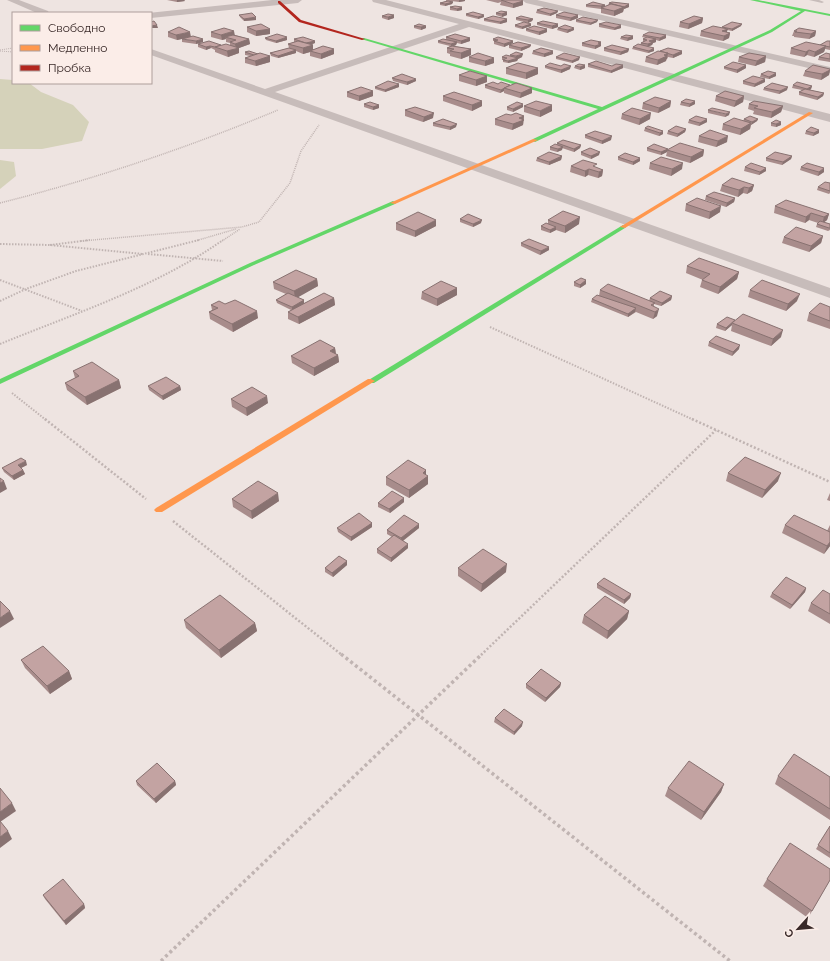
<svg xmlns="http://www.w3.org/2000/svg" width="830" height="961" font-family="Raleway,sans-serif">
	<style>
		.green { fill: #d5d2ba }
		.lines { fill: none; stroke-linecap: round; stroke-linejoin: round }
		.path-far4 { stroke: #c0b4b2; stroke-width: 1; stroke-dasharray: 1 1; stroke-linecap: butt }
		.path-far3 { stroke: #c0b4b2; stroke-width: 1.5; stroke-dasharray: 1 1; stroke-linecap: butt }
		.path-far2 { stroke: #c0b4b2; stroke-width: 2; stroke-dasharray: 1.5 1.5; stroke-linecap: butt }
		.path-far1 { stroke: #c0b4b2; stroke-width: 2.5; stroke-dasharray: 2 2; stroke-linecap: butt }
		.path { stroke: #c0b4b2; stroke-width: 3.5; stroke-dasharray: 3 3; stroke-linecap: butt }
		.lane { fill: #c7bcba; fill-rule: evenodd }
		.street { fill: #c7bcba; fill-rule: evenodd }
		.fast { fill: #63d668; fill-rule: evenodd }
		.slow { fill: #ff974d; fill-rule: evenodd }
		.jam { fill: #b3261e; fill-rule: evenodd }
		.wall { fill: #a88c8b }
		.shaded-wall { fill: #887271 }
		.building { fill: #c3a3a2; stroke: #887271 }
	</style>
	<rect width="100%" height="100%" fill="#eee4e1"/>
	<g class="green">
		<polygon points="0,79 13,80 13,83 29,83 41,92 73,105 89,122 82,141 42,149 0,149"/>
		<polygon points="0,160 14,162 16,176 0,189"/>
	</g>
	<g class="lines">
		<g class="path-far4">
			<polyline points="0,50 13,48"/>
			<polyline points="0,51 13,52"/>
		</g>
		<g class="path-far3">
			<path d="M0,203C95,179 187,148 278,110"/>
			<polyline points="81,241 242,227 259,222 290,183 301,151 319,125"/>
			<polyline points="195,241 236,229"/>
			<polyline points="222,241 240,229"/>
		</g>
		<g class="path-far2">
			<polyline points="0,244 50,245 143,254"/>
			<polyline points="50,245 90,240"/>
			<polyline points="148,254 223,261"/>
			<polyline points="0,280 82,311"/>
			<polyline points="0,301 26,289 76,271 199,240"/>
			<polyline points="490,327 694,420"/>
			<path d="M0,344C76,313 156,287 223,240"/>
			<polyline points="12,393 46,420"/>
		</g>
		<g class="path-far1">
			<polyline points="45,419 146,499"/>
			<polyline points="692,419 830,482"/>
			<polyline points="173,521 342,655"/>
			<polyline points="481,655 716,430"/>
		</g>
		<g class="path">
			<polyline points="341,654 730,961"/>
			<polyline points="161,961 482,654"/>
		</g>
		<polygon class="lane" points="809,0 819,0 824,2 822,3"/>
		<g class="street">
			<polygon points="7,0 19,0 48,11 49,13 37,13"/>
			<polygon points="272,0 302,0 298,3 151,18 151,13 148,13"/>
			<polygon points="372,0 386,0 830,114 830,122 469,27 275,92 830,288 830,298 151,55 151,49 265,89 459,24 373,2"/>
			<polygon points="522,0 537,0 830,67 830,73 526,3"/>
		</g>
		<g class="fast">
			<polygon points="750,0 758,0 830,14 830,16 805,11 772,32 535,142 533,141 533,139 598,109 361,39 364,38 602,107 770,30 801,11"/>
			<polygon points="393,201 396,203 395,204 254,265 0,384 0,379 250,263"/>
			<polygon points="623,225 626,227 625,228 374,383 371,383 367,381"/>
		</g>
		<g class="slow">
			<polygon points="809,112 813,113 625,228 620,227"/>
			<polygon points="533,139 538,140 395,204 390,203"/>
			<polygon points="368,379 371,379 375,381 162,512 156,512 154,510 156,508"/>
		</g>
		<polygon class="jam" points="278,1 280,1 301,20 365,39 362,40 299,22 278,3"/>
	</g>
	<g class="wall">
		<polygon points="167,0 184,0 185,1 177,2"/>
		<polygon points="446,0 465,0 465,1 459,2 451,1 453,2 452,4 445,6 440,5 440,3 446,1"/>
		<polygon points="486,0 521,0 523,1 523,5 513,8 500,5 501,2 498,3"/>
		<polygon points="609,3 629,4 629,7 624,9 623,12 614,16 601,13 601,9 586,7 586,5 605,5 605,7 608,6"/>
		<polygon points="450,7 462,7 462,10 457,11 450,10"/>
		<polygon points="537,10 558,11 557,13 550,16 536,13"/>
		<polygon points="507,12 507,15 502,17 496,15 496,13"/>
		<polygon points="466,14 484,17 478,19 466,16"/>
		<polygon points="239,15 256,20 244,21 240,17"/>
		<polygon points="556,15 578,15 578,18 570,21 556,18"/>
		<polygon points="382,16 394,18 388,20 382,18"/>
		<polygon points="516,18 533,19 532,21 528,23 516,20"/>
		<polygon points="703,18 702,23 688,29 679,27 680,22"/>
		<polygon points="484,19 507,19 507,22 500,24 484,21"/>
		<polygon points="576,20 597,22 590,25 576,22"/>
		<polygon points="537,23 558,27 552,29 537,25"/>
		<polygon points="531,24 531,26 522,29 515,27 515,25"/>
		<polygon points="599,24 621,28 614,30 599,27"/>
		<polygon points="414,26 426,26 426,28 421,30 414,28"/>
		<polygon points="741,26 732,31 727,30 727,32 730,33 729,38 723,41 700,36 701,31 722,28 722,27"/>
		<polygon points="247,27 270,29 270,34 256,36 247,32"/>
		<polygon points="558,28 574,30 567,33 557,30"/>
		<polygon points="526,29 547,32 539,35 526,31"/>
		<polygon points="794,31 816,31 815,36 809,39 794,37 794,36 792,36"/>
		<polygon points="168,32 191,37 177,40 168,37"/>
		<polygon points="211,32 235,35 249,39 250,44 239,48 239,53 228,57 215,52 215,50 211,48 206,50 198,47 198,44 221,46 230,45 230,43 226,42 226,39 222,40 211,37"/>
		<polygon points="643,35 666,38 659,41 656,40 656,42 653,43 652,45 647,47 654,48 654,51 648,53 632,49 633,47 640,45 641,43 643,42 643,39 646,38 642,37"/>
		<polygon points="633,36 633,39 627,41 620,39 621,37"/>
		<polygon points="446,37 470,38 470,41 461,44 457,43 456,45 454,46 471,49 471,55 461,59 450,56 450,54 447,53 447,48 450,46 438,43 438,41 446,40"/>
		<polygon points="265,38 287,40 276,43 266,40"/>
		<polygon points="182,39 203,42 196,44 182,42"/>
		<polygon points="294,39 315,41 315,43 310,45 313,45 313,49 334,54 321,59 310,56 310,52 303,54 296,51 296,53 278,58 271,56 270,53 289,48 288,44 294,42"/>
		<polygon points="493,39 513,41 513,43 504,47 494,44 494,41 493,41"/>
		<polygon points="830,41 830,50 825,49 824,52 814,57 807,55 804,57 790,54 791,48 820,45"/>
		<polygon points="601,42 601,46 595,49 582,46 582,43"/>
		<polygon points="509,45 531,45 530,47 521,51 509,48"/>
		<polygon points="604,48 629,49 628,52 620,55 604,51"/>
		<polygon points="533,51 553,54 544,57 532,54"/>
		<polygon points="660,51 682,51 682,54 673,58 668,57 666,61 657,65 645,62 646,57"/>
		<polygon points="245,52 270,56 270,62 256,66 245,63 245,58 250,56 245,55"/>
		<polygon points="830,54 830,62 818,60 819,57"/>
		<polygon points="510,55 522,57 518,59 517,61 508,63 503,62 503,60 502,60 502,57 510,56"/>
		<polygon points="766,56 765,62 755,66 738,62 739,57"/>
		<polygon points="469,57 494,63 485,66 469,62"/>
		<polygon points="556,57 579,60 572,63 556,59"/>
		<polygon points="588,64 623,68 611,73 588,67"/>
		<polygon points="746,65 746,68 737,73 724,69 724,67"/>
		<polygon points="545,66 570,69 561,73 545,68"/>
		<polygon points="575,66 585,68 580,70 574,68"/>
		<polygon points="506,68 538,74 526,79 506,74"/>
		<polygon points="830,69 829,75 821,80 803,76 805,71"/>
		<polygon points="761,74 776,76 769,79 760,77"/>
		<polygon points="459,75 487,76 487,82 476,86 459,81"/>
		<polygon points="392,78 416,81 407,85 393,81"/>
		<polygon points="765,79 765,82 754,87 743,84 743,81"/>
		<polygon points="498,84 532,88 532,93 520,98 504,93 504,91 500,93 485,88 485,85"/>
		<polygon points="793,85 812,86 811,89 810,90 824,93 823,96 817,100 799,95 799,92 802,90 792,88"/>
		<polygon points="375,87 399,87 385,92 375,89"/>
		<polygon points="764,88 787,90 779,94 763,90"/>
		<polygon points="347,92 373,96 359,101 347,97"/>
		<polygon points="443,96 482,106 472,111 443,101"/>
		<polygon points="716,96 744,96 743,102 734,107 715,101"/>
		<polygon points="671,101 670,107 658,113 642,109 643,103"/>
		<polygon points="695,101 695,104 689,107 680,105 681,102"/>
		<polygon points="364,104 379,105 379,108 373,110 364,107"/>
		<polygon points="749,104 783,106 781,112 771,118 753,114 754,111 748,109"/>
		<polygon points="524,106 552,111 540,117 524,112"/>
		<polygon points="507,107 523,107 513,112 507,110"/>
		<polygon points="405,110 433,118 423,122 405,116"/>
		<polygon points="708,110 729,115 725,117 708,113"/>
		<polygon points="622,114 650,119 639,125 621,119"/>
		<polygon points="511,115 524,116 523,125 512,130 495,125 495,119"/>
		<polygon points="744,119 758,119 757,121 751,125 750,129 740,135 722,130 723,124 743,121"/>
		<polygon points="689,120 707,122 699,126 688,123"/>
		<polygon points="433,123 456,127 450,130 433,126"/>
		<polygon points="771,123 781,125 776,127 771,126"/>
		<polygon points="645,128 663,131 663,134 659,136 644,131"/>
		<polygon points="686,129 685,132 677,137 667,134 668,131"/>
		<polygon points="819,130 819,133 813,136 805,134 806,131"/>
		<polygon points="585,135 611,140 602,144 585,138"/>
		<polygon points="699,136 727,142 716,147 698,142"/>
		<polygon points="557,143 581,145 580,148 574,152 562,148 562,150 557,152 550,150 550,147 557,145"/>
		<polygon points="647,148 668,149 667,150 704,150 703,156 690,163 666,156 667,152 661,155 647,151"/>
		<polygon points="581,152 599,155 591,159 581,155"/>
		<polygon points="562,156 561,160 549,165 536,161 537,158"/>
		<polygon points="792,156 791,159 782,165 766,161 766,158"/>
		<polygon points="618,157 640,161 633,165 618,160"/>
		<polygon points="650,163 682,169 671,176 649,169"/>
		<polygon points="571,166 596,168 603,170 602,176 598,178 588,175 585,177 570,172"/>
		<polygon points="745,167 766,168 766,171 759,175 744,171"/>
		<polygon points="801,167 824,172 818,176 800,170"/>
		<polygon points="830,183 830,193 829,194 817,190 818,187"/>
		<polygon points="722,185 754,185 752,191 747,194 743,193 738,197 720,191"/>
		<polygon points="706,196 735,198 734,202 726,207 705,200"/>
		<polygon points="686,204 720,212 709,219 685,211"/>
		<polygon points="775,206 829,214 827,220 824,222 830,224 830,230 828,231 816,227 817,224 818,223 809,220 805,223 774,213"/>
		<polygon points="460,219 481,223 473,227 460,222"/>
		<polygon points="548,220 579,224 565,233 556,230 550,233 541,230 541,226 548,224"/>
		<polygon points="396,223 436,226 415,237 396,230"/>
		<polygon points="823,236 821,243 809,252 782,243 784,237"/>
		<polygon points="521,243 549,250 540,255 521,246"/>
		<polygon points="687,266 739,272 737,279 718,294 700,287 702,280 703,280 686,273"/>
		<polygon points="317,279 318,286 297,297 304,300 304,303 334,298 335,305 299,324 288,319 288,312 291,310 277,303 276,300 286,294 274,289 273,282"/>
		<polygon points="586,280 586,284 580,288 574,286 574,282"/>
		<polygon points="457,288 457,295 437,306 421,299 422,292"/>
		<polygon points="600,290 649,301 650,298 672,296 671,300 661,306 654,304 654,307 657,316 653,319 636,312 628,317 591,302 592,299 599,296"/>
		<polygon points="750,290 797,301 786,311 748,297"/>
		<polygon points="225,304 258,318 233,332 210,319 209,312 212,310 211,305"/>
		<polygon points="830,307 830,329 807,321 809,313"/>
		<polygon points="735,320 734,322 781,337 771,346 731,331 732,325 725,331 716,328 717,324"/>
		<polygon points="709,342 739,349 732,356 708,346"/>
		<polygon points="335,348 336,354 338,355 339,362 314,376 292,363 291,356"/>
		<polygon points="73,371 119,380 121,388 87,405 67,390 65,383 75,378"/>
		<polygon points="148,386 180,386 181,390 163,400 149,390"/>
		<polygon points="231,399 268,403 247,416 232,407"/>
		<polygon points="27,465 21,468 23,470 25,474 14,480 4,472 2,468"/>
		<polygon points="728,473 778,481 762,498 726,481"/>
		<polygon points="426,475 428,484 409,498 386,485 386,477"/>
		<polygon points="830,493 830,501 827,500"/>
		<polygon points="404,498 404,502 390,513 378,507 378,503"/>
		<polygon points="232,499 279,501 252,519 233,507"/>
		<polygon points="372,523 372,527 351,541 338,532 337,528"/>
		<polygon points="785,525 827,531 830,525 830,546 824,554 782,533"/>
		<polygon points="419,528 403,541 408,548 391,562 377,553 377,549 392,537 387,534 387,530"/>
		<polygon points="347,561 347,565 333,577 325,572 325,568"/>
		<polygon points="458,568 506,572 481,592 458,576"/>
		<polygon points="597,584 631,594 630,598 624,604 597,588"/>
		<polygon points="806,588 805,592 790,609 770,597 772,593"/>
		<polygon points="830,594 830,624 808,611 811,603"/>
		<polygon points="629,611 627,619 607,639 582,623 584,615"/>
		<polygon points="184,620 255,623 257,631 221,658 186,628"/>
		<polygon points="21,660 69,671 72,679 50,694 25,668"/>
		<polygon points="561,683 560,687 545,702 526,688 526,684"/>
		<polygon points="495,718 522,726 514,735 494,722"/>
		<polygon points="778,776 830,777 830,820 775,784"/>
		<polygon points="136,781 175,781 176,785 156,803 137,785"/>
		<polygon points="724,784 721,792 701,820 665,796 668,788"/>
		<polygon points="830,826 830,858 816,849"/>
		<polygon points="767,879 830,880 808,918 763,886"/>
		<polygon points="43,895 84,904 85,908 66,925 45,899"/>
	</g>
	<g class="shaded-wall">
		<polygon points="177,0 184,0 185,1 177,2"/>
		<polygon points="459,0 465,0 465,1 459,2"/>
		<polygon points="523,1 523,5 513,8 513,4"/>
		<polygon points="453,2 452,4 445,6 445,4"/>
		<polygon points="629,4 629,7 624,9 624,7"/>
		<polygon points="605,5 605,7 601,9 601,6"/>
		<polygon points="462,7 462,10 457,11 457,9"/>
		<polygon points="624,7 623,12 614,16 614,11"/>
		<polygon points="558,11 557,13 550,16 550,14"/>
		<polygon points="507,12 507,15 502,17 502,14"/>
		<polygon points="394,15 394,18 388,20 388,17"/>
		<polygon points="484,15 484,17 478,19 478,17"/>
		<polygon points="578,15 578,18 570,21 571,18"/>
		<polygon points="256,17 256,20 244,21 244,19"/>
		<polygon points="703,18 702,23 688,29 689,24"/>
		<polygon points="507,19 507,22 500,24 500,22"/>
		<polygon points="533,19 532,21 528,23 528,20"/>
		<polygon points="598,20 597,22 590,25 591,23"/>
		<polygon points="531,24 531,26 522,29 522,27"/>
		<polygon points="558,24 558,27 552,29 552,26"/>
		<polygon points="742,24 741,26 732,31 732,29"/>
		<polygon points="157,25 158,28 151,28 151,26"/>
		<polygon points="621,25 621,28 614,30 615,28"/>
		<polygon points="426,26 426,28 421,30 421,27"/>
		<polygon points="574,28 574,30 567,33 568,30"/>
		<polygon points="270,29 270,34 256,36 256,31"/>
		<polygon points="547,29 547,32 539,35 539,32"/>
		<polygon points="728,29 726,34 722,31"/>
		<polygon points="234,31 235,36 225,37 226,39 222,40 221,35"/>
		<polygon points="816,31 815,36 809,39 811,34"/>
		<polygon points="190,32 191,37 177,40 176,35"/>
		<polygon points="730,33 729,38 723,41 724,36"/>
		<polygon points="666,35 666,38 659,41 660,38"/>
		<polygon points="633,36 633,39 627,41 628,38"/>
		<polygon points="287,37 287,40 276,43 276,41"/>
		<polygon points="470,38 470,41 461,44 461,41"/>
		<polygon points="203,39 203,42 196,44 196,41"/>
		<polygon points="249,39 250,44 239,48 239,53 228,57 227,51 236,49 235,44"/>
		<polygon points="656,39 656,42 653,43 652,45 647,47 649,41"/>
		<polygon points="315,41 315,43 306,46 305,43"/>
		<polygon points="513,41 513,43 504,47 504,44"/>
		<polygon points="457,42 456,45 451,47 451,44"/>
		<polygon points="601,42 601,46 595,49 595,46 598,43"/>
		<polygon points="313,45 313,51 310,51 310,52 303,54 303,48"/>
		<polygon points="531,45 530,47 521,51 521,48"/>
		<polygon points="210,46 211,48 206,50 206,47"/>
		<polygon points="826,46 824,52 814,57 815,52"/>
		<polygon points="654,48 654,51 648,53 649,51"/>
		<polygon points="334,49 334,54 321,59 321,54"/>
		<polygon points="471,49 471,55 461,59 461,53"/>
		<polygon points="629,49 628,52 620,55 621,52"/>
		<polygon points="296,50 296,53 278,58 278,56"/>
		<polygon points="809,50 807,55 804,57 806,52"/>
		<polygon points="553,51 553,54 544,57 544,54"/>
		<polygon points="682,51 682,54 673,58 673,55"/>
		<polygon points="668,53 667,59 666,59 666,61 657,65 658,60"/>
		<polygon points="523,54 522,57 518,59 517,61 508,63 508,61 516,59 516,56"/>
		<polygon points="270,56 270,62 256,66 255,61"/>
		<polygon points="766,56 765,62 755,66 757,61"/>
		<polygon points="580,57 579,60 572,63 572,61"/>
		<polygon points="494,58 494,63 485,66 485,61"/>
		<polygon points="585,65 585,68 580,70 580,67"/>
		<polygon points="623,65 623,68 611,73 611,71"/>
		<polygon points="746,65 746,68 737,73 737,70"/>
		<polygon points="571,66 570,69 561,73 561,70"/>
		<polygon points="538,68 538,74 526,79 526,73"/>
		<polygon points="830,70 829,75 821,80 822,74"/>
		<polygon points="776,73 776,76 769,79 769,77"/>
		<polygon points="487,76 487,82 476,86 476,80"/>
		<polygon points="416,79 416,81 407,85 407,82"/>
		<polygon points="765,79 765,82 754,87 755,84"/>
		<polygon points="399,84 399,87 385,92 385,90"/>
		<polygon points="812,86 811,89 807,92 807,89"/>
		<polygon points="788,87 787,90 779,94 780,91"/>
		<polygon points="504,88 504,91 500,93 501,90"/>
		<polygon points="532,88 532,93 520,98 521,93"/>
		<polygon points="373,91 373,96 359,101 359,96"/>
		<polygon points="824,93 823,96 817,100 818,97"/>
		<polygon points="744,96 743,102 734,107 736,101"/>
		<polygon points="482,101 482,106 472,111 472,105"/>
		<polygon points="671,101 670,107 658,113 659,108"/>
		<polygon points="695,101 695,104 689,107 690,104"/>
		<polygon points="523,104 523,107 513,112 513,109"/>
		<polygon points="379,105 379,108 373,110 373,107"/>
		<polygon points="552,105 552,111 540,117 540,111"/>
		<polygon points="783,106 781,112 771,118 772,112"/>
		<polygon points="730,112 729,115 725,117 726,114"/>
		<polygon points="434,113 433,118 423,122 424,117"/>
		<polygon points="651,113 650,119 639,125 640,119"/>
		<polygon points="524,116 523,125 512,130 513,124 519,118"/>
		<polygon points="707,119 707,122 699,126 700,123"/>
		<polygon points="758,119 757,121 751,125 752,122"/>
		<polygon points="781,122 781,125 776,127 776,124"/>
		<polygon points="751,123 750,129 740,135 741,129"/>
		<polygon points="457,124 456,127 450,130 450,127"/>
		<polygon points="686,129 685,132 677,137 678,134"/>
		<polygon points="819,130 819,133 813,136 814,133"/>
		<polygon points="663,131 663,134 659,136 660,133"/>
		<polygon points="612,136 611,140 602,144 602,141"/>
		<polygon points="728,136 727,142 716,147 718,141"/>
		<polygon points="581,145 580,148 574,152 574,149"/>
		<polygon points="563,147 562,150 557,152 558,149"/>
		<polygon points="668,149 667,152 661,155 661,152"/>
		<polygon points="704,150 703,156 690,163 691,157"/>
		<polygon points="600,152 599,155 591,159 591,156"/>
		<polygon points="562,156 561,160 549,165 549,162"/>
		<polygon points="792,156 791,159 782,165 783,162"/>
		<polygon points="640,158 640,161 633,165 633,162"/>
		<polygon points="683,163 682,169 671,176 672,169"/>
		<polygon points="766,168 766,171 759,175 760,172"/>
		<polygon points="824,168 824,172 818,176 819,172"/>
		<polygon points="589,169 588,175 585,177 585,171"/>
		<polygon points="603,170 602,176 598,178 599,172"/>
		<polygon points="754,185 752,191 747,194 749,188"/>
		<polygon points="744,187 743,193 738,197 739,190"/>
		<polygon points="735,198 734,202 726,207 727,203"/>
		<polygon points="721,206 720,212 709,219 710,212"/>
		<polygon points="811,213 809,220 805,223 806,217"/>
		<polygon points="829,214 827,220 822,224 824,217"/>
		<polygon points="580,217 579,224 565,233 565,226"/>
		<polygon points="436,220 436,226 415,237 415,231"/>
		<polygon points="482,220 481,223 473,227 473,224"/>
		<polygon points="556,227 556,230 550,233 550,230"/>
		<polygon points="823,236 821,243 809,252 811,246"/>
		<polygon points="549,247 549,250 540,255 541,251"/>
		<polygon points="739,272 737,279 718,294 720,287"/>
		<polygon points="317,279 318,286 295,299 294,291"/>
		<polygon points="586,280 586,284 580,288 580,285"/>
		<polygon points="457,288 457,295 437,306 437,299"/>
		<polygon points="800,294 797,301 786,311 788,304"/>
		<polygon points="672,296 671,300 661,306 662,303"/>
		<polygon points="334,298 335,305 299,324 298,317"/>
		<polygon points="304,300 304,304 292,310 292,307"/>
		<polygon points="636,308 635,312 628,317 628,314"/>
		<polygon points="659,309 657,316 653,319 655,312"/>
		<polygon points="257,311 258,318 233,332 232,324"/>
		<polygon points="735,320 734,323 732,323 732,325 725,331 726,328"/>
		<polygon points="783,330 781,337 771,346 773,339"/>
		<polygon points="740,345 739,349 732,356 733,352"/>
		<polygon points="335,348 336,355 330,351"/>
		<polygon points="338,355 339,362 314,376 314,368"/>
		<polygon points="119,380 121,388 87,405 85,397"/>
		<polygon points="180,386 181,390 163,400 162,396"/>
		<polygon points="267,396 268,403 247,416 246,408"/>
		<polygon points="26,461 27,465 19,469 18,465"/>
		<polygon points="23,470 25,474 14,480 12,476"/>
		<polygon points="426,470 426,477 428,476 428,484 409,498 409,490 423,473"/>
		<polygon points="781,473 778,481 762,498 765,490"/>
		<polygon points="4,481 7,489 0,493 0,483"/>
		<polygon points="278,493 279,501 252,519 251,511"/>
		<polygon points="404,498 404,502 390,513 389,509"/>
		<polygon points="372,523 372,527 351,541 351,537"/>
		<polygon points="419,524 419,528 401,542 401,538"/>
		<polygon points="830,542 830,546 824,554 827,546"/>
		<polygon points="408,544 408,548 391,562 391,558"/>
		<polygon points="347,561 347,565 333,577 332,573"/>
		<polygon points="507,564 506,572 481,592 482,584"/>
		<polygon points="806,588 805,592 790,609 792,605"/>
		<polygon points="631,594 630,598 624,604 624,600"/>
		<polygon points="10,611 14,619 0,628 0,618"/>
		<polygon points="629,611 627,619 607,639 608,631"/>
		<polygon points="255,623 257,631 221,658 219,650"/>
		<polygon points="69,671 72,679 50,694 47,686"/>
		<polygon points="561,683 560,687 545,702 546,698"/>
		<polygon points="523,722 522,726 514,735 514,732"/>
		<polygon points="175,781 176,785 156,803 154,799"/>
		<polygon points="724,784 721,792 701,820 704,812"/>
		<polygon points="12,803 16,811 0,822 0,812"/>
		<polygon points="8,831 12,839 0,848 0,837"/>
		<polygon points="84,904 85,908 66,925 64,921"/>
	</g>
	<g class="building">
		<polygon points="501,0 521,0 523,1 513,4"/>
		<polygon points="448,1 453,2 445,4 440,3"/>
		<polygon points="593,2 605,5 601,6 586,5"/>
		<polygon points="612,2 629,4 624,7 609,3"/>
		<polygon points="611,4 624,7 614,11 601,8"/>
		<polygon points="455,6 462,7 457,9 450,7"/>
		<polygon points="544,8 558,11 550,14 537,10"/>
		<polygon points="501,11 507,12 502,14 496,13"/>
		<polygon points="473,12 484,15 478,17 466,14"/>
		<polygon points="564,12 578,15 571,18 556,15"/>
		<polygon points="252,13 256,17 244,19 239,15"/>
		<polygon points="388,14 394,15 388,17 382,16"/>
		<polygon points="493,16 507,19 500,22 484,19"/>
		<polygon points="521,16 533,19 528,20 516,18"/>
		<polygon points="694,16 703,18 689,24 680,22"/>
		<polygon points="583,17 598,20 591,23 576,20"/>
		<polygon points="154,21 157,25 151,26 151,22"/>
		<polygon points="543,21 558,24 552,26 537,23"/>
		<polygon points="524,22 531,24 522,27 515,25"/>
		<polygon points="606,22 621,25 615,28 599,24"/>
		<polygon points="732,22 742,24 732,29 722,27"/>
		<polygon points="261,24 270,29 256,31 247,27"/>
		<polygon points="419,24 426,26 421,27 414,26"/>
		<polygon points="565,25 574,28 568,30 558,28"/>
		<polygon points="534,26 547,29 539,32 526,29"/>
		<polygon points="713,26 728,29 722,31 730,33 724,36 701,31"/>
		<polygon points="179,27 190,32 176,35 168,32"/>
		<polygon points="224,28 234,31 221,35 211,32"/>
		<polygon points="799,28 816,31 811,34 795,32 797,31 794,31"/>
		<polygon points="649,32 666,35 660,38 643,35"/>
		<polygon points="277,34 287,37 276,41 265,38"/>
		<polygon points="455,34 470,38 461,41 446,37"/>
		<polygon points="233,35 249,39 235,44 230,42 236,40 225,37"/>
		<polygon points="626,35 633,36 628,38 621,37"/>
		<polygon points="193,36 203,39 196,41 182,39"/>
		<polygon points="303,37 315,41 306,43 294,39"/>
		<polygon points="498,37 513,41 504,44 494,41 498,40 493,39"/>
		<polygon points="647,37 656,39 649,41 653,42 648,44 641,43 647,40 643,39"/>
		<polygon points="443,39 457,42 451,44 438,41"/>
		<polygon points="591,40 601,42 598,43 601,44 595,46 582,43"/>
		<polygon points="209,41 221,45 215,47 210,46 206,47 198,44"/>
		<polygon points="298,41 313,45 303,48 288,44"/>
		<polygon points="827,41 830,41 830,47 820,45"/>
		<polygon points="518,42 531,45 521,48 509,45"/>
		<polygon points="806,42 826,46 815,52 809,50 806,52 791,48"/>
		<polygon points="226,44 239,48 227,51 215,47"/>
		<polygon points="638,44 654,48 649,51 633,47"/>
		<polygon points="612,45 629,49 621,52 604,48"/>
		<polygon points="323,46 334,49 321,54 310,51"/>
		<polygon points="452,46 471,49 461,53 450,51 454,49 447,48"/>
		<polygon points="289,48 296,50 278,56 270,53"/>
		<polygon points="541,48 553,51 544,54 533,51"/>
		<polygon points="668,48 682,51 673,55 660,51"/>
		<polygon points="249,51 258,54 254,55 245,52"/>
		<polygon points="658,51 668,53 664,55 667,56 658,60 646,57"/>
		<polygon points="516,52 523,54 516,56 510,55"/>
		<polygon points="260,53 270,56 255,61 245,58"/>
		<polygon points="478,53 494,58 485,61 469,57"/>
		<polygon points="564,53 580,57 572,61 556,57"/>
		<polygon points="749,53 766,56 757,61 739,57"/>
		<polygon points="826,53 830,54 830,59 819,57"/>
		<polygon points="506,55 518,58 508,61 503,60 507,58 502,57"/>
		<polygon points="596,61 612,66 616,64 623,65 611,71 588,64"/>
		<polygon points="733,62 746,65 737,70 724,67"/>
		<polygon points="518,63 538,68 526,73 506,68"/>
		<polygon points="550,63 561,66 564,64 571,66 561,70 545,66"/>
		<polygon points="579,64 585,65 580,67 575,66"/>
		<polygon points="813,65 830,69 830,70 822,74 805,71"/>
		<polygon points="470,71 487,76 476,80 459,75"/>
		<polygon points="768,71 776,73 769,77 761,74"/>
		<polygon points="402,74 416,79 407,82 392,78"/>
		<polygon points="753,76 765,79 755,84 743,81"/>
		<polygon points="388,81 399,84 385,90 375,87"/>
		<polygon points="493,82 498,84 501,82 510,85 501,90 485,85"/>
		<polygon points="797,82 812,86 807,89 793,85"/>
		<polygon points="516,83 532,88 521,93 504,88"/>
		<polygon points="772,83 788,87 780,91 764,88"/>
		<polygon points="361,87 373,91 359,96 347,92"/>
		<polygon points="805,89 824,93 818,97 799,92"/>
		<polygon points="725,91 744,96 736,101 716,96"/>
		<polygon points="454,92 482,101 472,105 443,96"/>
		<polygon points="655,97 671,101 659,108 643,103"/>
		<polygon points="686,99 695,101 690,104 681,102"/>
		<polygon points="536,101 552,105 540,111 524,106"/>
		<polygon points="754,101 783,106 772,112 754,108 758,106 749,104"/>
		<polygon points="370,102 379,105 373,107 364,104"/>
		<polygon points="517,102 523,104 513,109 507,107"/>
		<polygon points="415,107 434,113 424,117 405,110"/>
		<polygon points="632,108 651,113 640,119 622,114"/>
		<polygon points="712,108 730,112 726,114 708,110"/>
		<polygon points="516,113 524,116 519,118 524,120 513,124 495,119 506,114 511,115"/>
		<polygon points="696,116 707,119 700,123 689,120"/>
		<polygon points="750,116 758,119 752,122 744,119"/>
		<polygon points="734,118 751,123 741,129 723,124"/>
		<polygon points="443,119 457,124 450,127 433,123"/>
		<polygon points="776,120 781,122 776,124 771,123"/>
		<polygon points="648,126 663,131 660,133 645,128"/>
		<polygon points="676,126 686,129 678,134 668,131"/>
		<polygon points="811,127 819,130 814,133 806,131"/>
		<polygon points="710,130 728,136 718,141 699,136"/>
		<polygon points="595,131 612,136 602,141 585,135"/>
		<polygon points="563,140 581,145 574,149 557,143"/>
		<polygon points="680,143 704,150 691,157 667,150"/>
		<polygon points="555,144 563,147 558,149 550,147"/>
		<polygon points="654,144 668,149 661,152 647,148"/>
		<polygon points="590,148 600,152 591,156 581,152"/>
		<polygon points="549,152 562,156 549,162 537,158"/>
		<polygon points="775,152 792,156 783,162 766,158"/>
		<polygon points="625,153 640,158 633,162 618,157"/>
		<polygon points="661,157 683,163 672,169 650,163"/>
		<polygon points="583,160 597,164 593,166 603,170 599,172 589,169 585,171 571,166"/>
		<polygon points="751,163 766,168 760,172 745,167"/>
		<polygon points="807,163 824,168 819,172 801,167"/>
		<polygon points="732,178 754,185 749,188 744,187 739,190 722,185"/>
		<polygon points="825,182 830,183 830,191 818,187"/>
		<polygon points="714,192 735,198 727,203 706,196"/>
		<polygon points="697,198 721,206 710,212 686,204"/>
		<polygon points="786,200 829,214 824,217 811,213 806,217 775,206"/>
		<polygon points="563,211 580,217 565,226 548,220"/>
		<polygon points="418,212 436,220 415,231 396,223"/>
		<polygon points="468,214 482,220 473,224 460,219"/>
		<polygon points="820,221 830,224 830,228 829,228 817,224"/>
		<polygon points="546,223 556,227 550,230 541,226"/>
		<polygon points="796,227 823,236 811,246 784,237"/>
		<polygon points="529,239 549,247 541,251 521,243"/>
		<polygon points="699,258 739,272 720,287 702,280 710,274 687,266"/>
		<polygon points="296,270 317,279 294,291 273,282"/>
		<polygon points="581,278 586,280 580,285 574,282"/>
		<polygon points="762,280 800,294 788,304 750,290"/>
		<polygon points="441,281 457,288 437,299 422,292"/>
		<polygon points="608,284 655,303 651,305 659,309 655,312 600,290"/>
		<polygon points="660,291 672,296 662,303 650,298"/>
		<polygon points="288,293 304,300 292,307 276,300"/>
		<polygon points="324,293 334,298 298,317 288,312"/>
		<polygon points="597,295 636,308 628,314 592,299"/>
		<polygon points="235,300 257,311 232,324 209,312 218,308 211,305 219,301 225,304"/>
		<polygon points="820,303 830,307 830,321 809,313"/>
		<polygon points="743,314 783,330 773,339 732,323"/>
		<polygon points="727,317 735,320 726,328 717,324"/>
		<polygon points="716,336 740,345 733,352 709,342"/>
		<polygon points="320,340 335,348 330,351 338,355 314,368 291,356"/>
		<polygon points="92,362 119,380 85,397 65,383 79,376 73,371"/>
		<polygon points="166,377 180,386 162,396 148,386"/>
		<polygon points="252,387 267,396 246,408 231,399"/>
		<polygon points="745,457 781,473 765,490 728,473"/>
		<polygon points="21,458 26,461 18,465 23,470 12,476 2,468"/>
		<polygon points="408,460 426,470 423,473 428,476 409,490 386,477"/>
		<polygon points="0,478 4,481 0,483"/>
		<polygon points="258,481 278,493 251,511 232,499"/>
		<polygon points="392,491 404,498 389,509 378,503"/>
		<polygon points="359,513 372,523 351,537 337,528"/>
		<polygon points="404,515 419,524 401,538 387,530"/>
		<polygon points="794,515 830,532 830,542 827,546 785,525"/>
		<polygon points="394,535 408,544 391,558 377,549"/>
		<polygon points="483,549 507,564 482,584 458,568"/>
		<polygon points="339,556 347,561 332,573 325,568"/>
		<polygon points="786,577 806,588 792,605 772,593"/>
		<polygon points="604,578 631,594 624,600 597,584"/>
		<polygon points="823,590 830,594 830,614 811,603"/>
		<polygon points="220,595 255,623 219,650 184,620"/>
		<polygon points="605,596 629,611 608,631 584,615"/>
		<polygon points="0,601 10,611 0,618"/>
		<polygon points="43,646 69,671 47,686 21,660"/>
		<polygon points="541,669 561,683 546,698 526,684"/>
		<polygon points="504,709 523,722 514,732 495,718"/>
		<polygon points="794,754 830,777 830,809 778,776"/>
		<polygon points="689,761 724,784 704,812 668,788"/>
		<polygon points="157,763 175,781 154,799 136,781"/>
		<polygon points="0,788 12,803 0,812"/>
		<polygon points="0,821 8,831 0,837"/>
		<polygon points="830,826 830,853 818,845"/>
		<polygon points="790,843 830,869 830,880 812,911 767,879"/>
		<polygon points="63,879 84,904 64,921 43,895"/>
	</g>
	<rect x="12" y="12" width="140" height="72" fill="#fbede8" stroke="#ad9e9b"/>
	<rect x="20" y="25" width="20" height="6" fill="#63d668" stroke="#ad9e9b"/>
	<text x="48" y="32" font-size="12" fill="#382827">Свободно</text>
	<rect x="20" y="45" width="20" height="6" fill="#ff974d" stroke="#ad9e9b"/>
	<text x="48" y="52" font-size="12" fill="#382827">Медленно</text>
	<rect x="20" y="65" width="20" height="6" fill="#b3261e" stroke="#ad9e9b"/>
	<text x="48" y="72" font-size="12" fill="#382827">Пробка</text>
	<g transform="translate(798 929) rotate(243)" stroke="#fbede8" stroke-width="3" paint-order="stroke">
	<path d="M0-3L7 15L0 10L-7 15Z" fill="#382827"/>
	<text y="-6" font-size="11" font-weight="bold" text-anchor="middle" fill="#382827">С</text>
	</g>
</svg>
